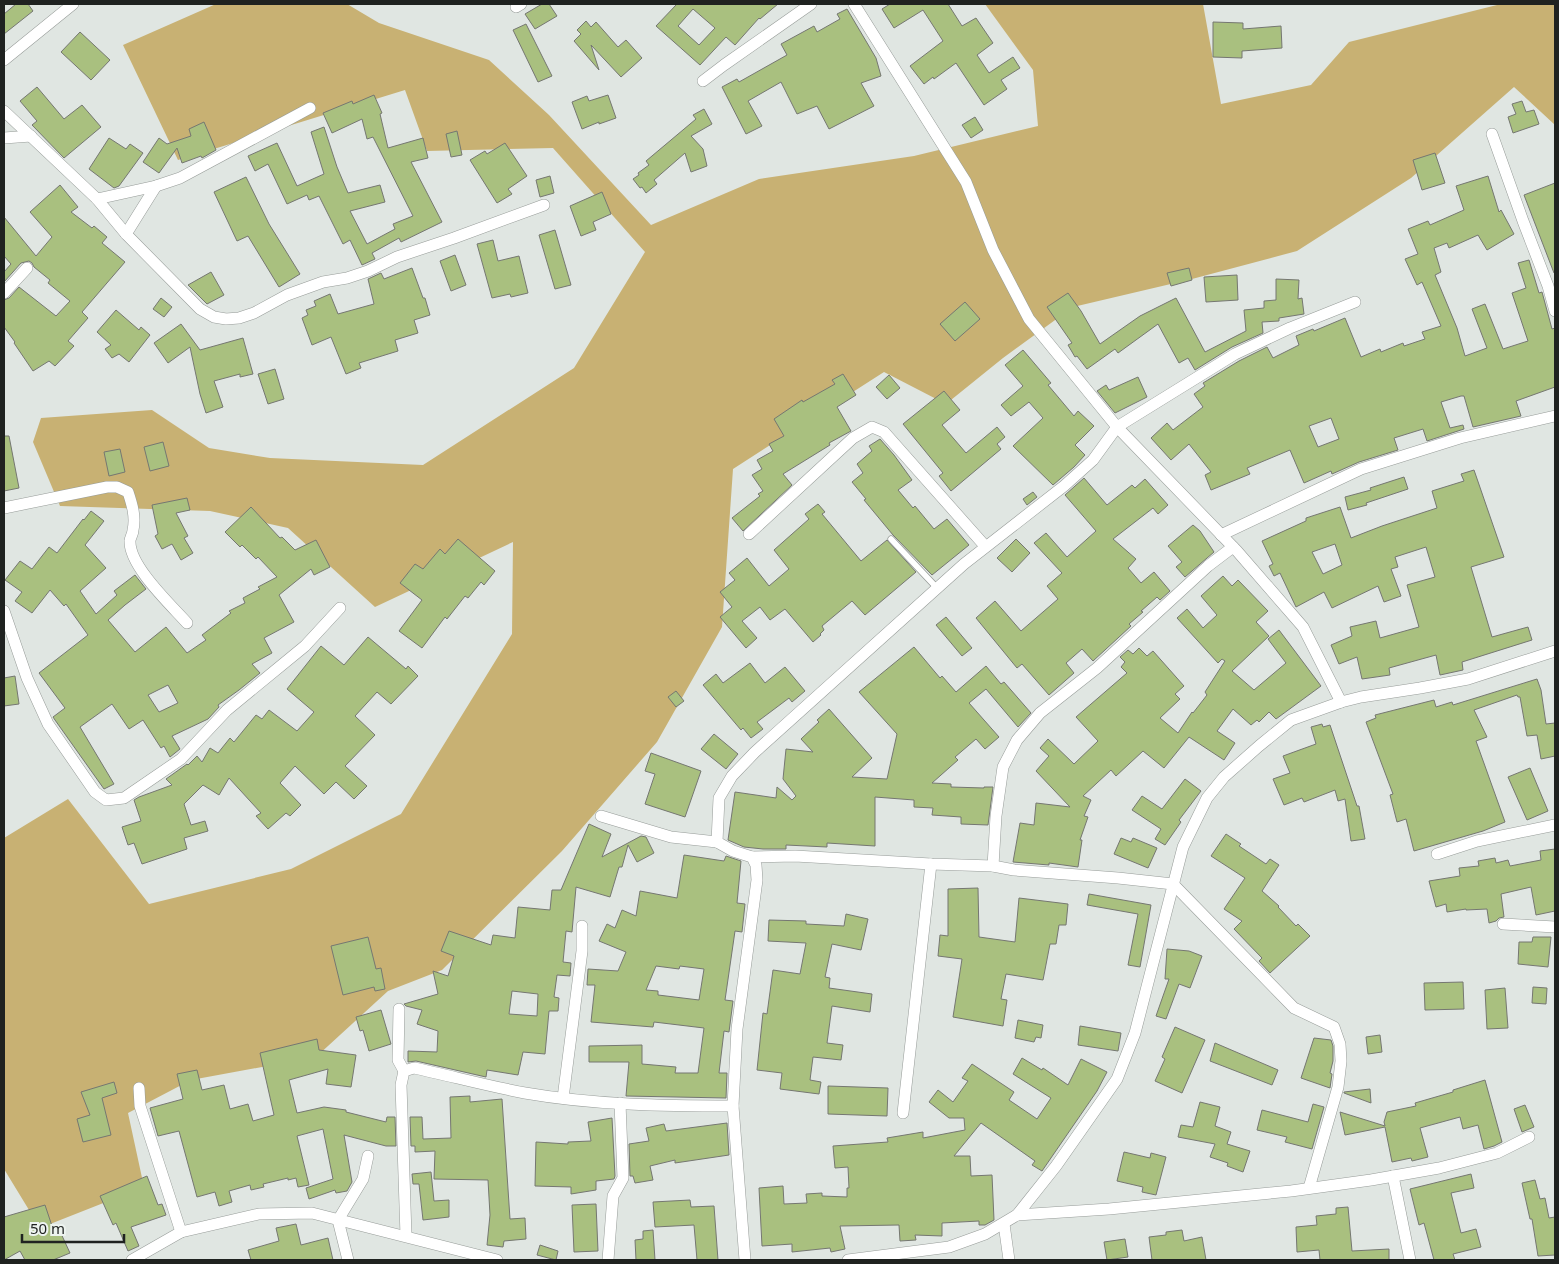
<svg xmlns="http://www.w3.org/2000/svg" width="1559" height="1264" font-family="'Noto Sans',sans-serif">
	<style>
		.green { fill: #c8b173 }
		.building { fill: #a9c07f; stroke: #757771; fill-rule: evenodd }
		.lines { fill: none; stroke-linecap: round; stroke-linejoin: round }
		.lane-casing { stroke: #979c99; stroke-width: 7 }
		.street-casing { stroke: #979c99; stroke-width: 12 }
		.lane { stroke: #fff; stroke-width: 5.5 }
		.street { stroke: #fff; stroke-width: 11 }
	</style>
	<rect width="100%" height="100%" fill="#e0e6e2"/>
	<polygon class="green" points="216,4 347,4 379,23 489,60 549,115 651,225 759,179 914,156 1038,126 1033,70 985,4 1203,4 1221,104 1311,85 1349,42 1501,4 1555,4 1555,125 1514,87 1411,178 1297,251 1192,279 1073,307 1003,358 946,404 884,372 733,469 722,627 657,742 562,851 442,970 388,991 316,1057 191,1080 128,1113 144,1187 40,1228 4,1169 4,838 68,799 149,904 291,869 401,814 512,634 513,542 375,607 288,528 210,511 60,506 33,442 41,418 152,410 209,448 270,458 423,465 574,368 645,252 553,148 427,151 405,90 178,160 123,45"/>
	<g class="building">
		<polygon points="16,4 28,4 33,11 4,34 4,14"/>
		<polygon points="542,4 549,4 557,16 535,29 525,14"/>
		<path d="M677,4H778L760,19L759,18L735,45L726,37L700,65L656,26ZM693,9L715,28L699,45L678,26Z"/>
		<polygon points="890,4 948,4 962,26 976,18 993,43 977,55 989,73 1013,57 1020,68 1001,80 1007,89 984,105 956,63 934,79 933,77 924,84 910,66 943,41 923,10 894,28 882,9"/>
		<polygon points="847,9 876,58 881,76 861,83 874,106 829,129 817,106 797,114 781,82 748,101 762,126 746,134 722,87 737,79 739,82 787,55 781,44 814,26 817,32 840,19 837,14"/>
		<polygon points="586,21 591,27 596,22 618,47 626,40 642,58 621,77 591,45 599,70 574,41 581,34 577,30"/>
		<polygon points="1213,22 1243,23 1243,29 1281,26 1282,48 1242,51 1242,58 1213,57"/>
		<polygon points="526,24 552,76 538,82 513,30"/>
		<polygon points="80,32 110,60 91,80 61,52"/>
		<polygon points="37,87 64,119 82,105 101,127 64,158 32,125 37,121 20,101"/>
		<polygon points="374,95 382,113 380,114 388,148 423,138 428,158 411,162 442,222 401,242 399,238 372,253 375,259 362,265 350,240 343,244 319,196 309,200 307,195 287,204 268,164 255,171 248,156 277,143 297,186 324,174 311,132 324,127 337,167 348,193 380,185 385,202 350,211 367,244 395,229 393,224 413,216 373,137 367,139 362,119 332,133 323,113 352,101 353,104"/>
		<polygon points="608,95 616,118 599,124 599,122 582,129 572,102 587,96 589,101"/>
		<polygon points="1522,101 1526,112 1534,110 1539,124 1513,133 1508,117 1516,114 1512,104"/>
		<polygon points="704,109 712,124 691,136 703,149 707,166 691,172 685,153 654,180 657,184 646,193 642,187 640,188 633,179 639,175 638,173 649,165 646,161 696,119 693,115"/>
		<polygon points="975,117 983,130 971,138 962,125"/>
		<polygon points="204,122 216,150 202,158 201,156 182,163 177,148 159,173 143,162 159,138 167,144 191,136 189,129"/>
		<polygon points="457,131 462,155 451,157 446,134"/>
		<polygon points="109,138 126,149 130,144 143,153 119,186 114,188 89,169"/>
		<polygon points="505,143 527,176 508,189 512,194 497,203 470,160 485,151 487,154"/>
		<polygon points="1435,153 1445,183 1422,190 1413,160"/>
		<polygon points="550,176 554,193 540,197 536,180"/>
		<path d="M1488,176L1499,212L1501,210L1514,234L1487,250L1478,235L1449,248L1447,243L1434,248L1441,272L1435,275L1457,328L1465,356L1487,348L1472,309L1485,304L1503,349L1528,341L1512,293L1526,288L1518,263L1529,260L1539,293L1542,292L1552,329L1555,328V387L1516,401L1521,416L1473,427L1464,396H1461L1441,402L1450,428L1463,425L1464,429L1427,441L1423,429L1394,438L1398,450L1359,462L1332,474L1331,471L1304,483L1290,450L1247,468L1250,474L1211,490L1205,475L1211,472L1189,444L1171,460L1151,438L1167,423L1173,430L1203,407L1194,394L1205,386L1203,383L1239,361L1267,347L1273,358L1299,345L1296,336L1313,329L1314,331L1345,318L1361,357L1380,349L1381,352L1403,343L1404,346L1425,339L1422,332L1441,326L1422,282L1417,285L1405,259L1418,254L1408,229L1428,221L1430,225L1464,210L1456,186ZM1331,418L1339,439L1318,447L1309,426Z"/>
		<polygon points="246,177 269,224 300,274 279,287 248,236 237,241 214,192"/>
		<polygon points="1555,183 1555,273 1554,273 1524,195"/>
		<polygon points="60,185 78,207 71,212 92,228 94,226 107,237 102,243 125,262 82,312 88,318 68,341 74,346 55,366 49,361 33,371 14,343 15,342 4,327 4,300 9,298 19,287 56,316 70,301 48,283 50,280 34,267 32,263 29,261 21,263 4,282 4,272 11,264 4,256 4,217 36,256 52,237 30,212"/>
		<polygon points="602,192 611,214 593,222 596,230 581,236 570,206"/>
		<polygon points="555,230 571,285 555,289 539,235"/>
		<polygon points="493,240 498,261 519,256 528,293 511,297 510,294 492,298 477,244"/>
		<polygon points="455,255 466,285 451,291 440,261"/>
		<polygon points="412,268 423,298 425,298 430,315 414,320 418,333 395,340 398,351 359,363 361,368 346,374 331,337 312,345 302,318 308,315 306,310 316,306 314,301 330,294 338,314 374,304 368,279 381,273 384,279"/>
		<polygon points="1189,268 1192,280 1171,286 1167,273"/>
		<polygon points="211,272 224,295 207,304 188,285"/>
		<polygon points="1237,275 1238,300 1206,302 1204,277"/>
		<polygon points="1276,279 1299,280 1298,299 1302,298 1304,314 1279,318 1279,321 1262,322 1263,333 1232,347 1195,370 1188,358 1179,363 1158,324 1118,353 1115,349 1087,369 1077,356 1075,357 1068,345 1072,343 1047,307 1068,293 1081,311 1100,344 1140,316 1176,298 1205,352 1246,331 1244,310 1264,308 1264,301 1276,300"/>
		<polygon points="161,298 172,307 164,317 153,309"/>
		<polygon points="965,302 980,319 955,341 940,324"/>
		<polygon points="116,310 139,330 141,327 150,335 129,362 119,354 112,358 105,349 111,345 97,332"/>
		<polygon points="181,324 200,350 243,338 253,374 240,377 240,374 214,381 223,407 206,413 200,394 190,347 168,363 154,343"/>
		<polygon points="1023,350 1051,383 1048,385 1074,416 1078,411 1094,426 1075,445 1085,455 1074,467 1053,485 1013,446 1043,418 1029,402 1011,416 1001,405 1023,386 1005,365"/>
		<polygon points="275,369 284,399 268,404 258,374"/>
		<polygon points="843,374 856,395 837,407 851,431 829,443 830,445 783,474 792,485 743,531 732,518 760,496 758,494 763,491 752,475 762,469 757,460 773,451 769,444 784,436 774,419 802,400 803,402 835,384 832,380"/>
		<polygon points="889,375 900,388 887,399 876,387"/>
		<polygon points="1138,377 1147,397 1115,413 1097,391 1106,385 1109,390"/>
		<polygon points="944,391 960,410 942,425 966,453 997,427 1005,437 997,444 1001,449 951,491 939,476 943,473 903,424"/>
		<polygon points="4,436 9,436 19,488 4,491"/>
		<polygon points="880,439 894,455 912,480 898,490 913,508 915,506 934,529 947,519 969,545 932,575 893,535 864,500 866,499 852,482 863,473 857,464 872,451 869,446"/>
		<polygon points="163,442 169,466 150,471 144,447"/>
		<polygon points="120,449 125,472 109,476 104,452"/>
		<path d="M1474,470L1504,557L1471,567L1492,637L1528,627L1532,640L1462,662L1463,670L1440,675L1436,655L1389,668L1390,675L1362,679L1357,657L1339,664L1331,645L1352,636L1350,627L1376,621L1380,638L1419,627L1407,585L1435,577L1426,547L1395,557L1398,567L1391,569L1401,596L1384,602L1378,586L1332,608L1324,592L1296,607L1280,573L1274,576L1269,566L1273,564L1262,541L1306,521V518L1340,507L1351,538L1382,526L1437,508L1432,491L1464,481L1461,474ZM1335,544L1342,565L1323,574L1312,552Z"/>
		<polygon points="1404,477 1408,489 1366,503 1367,505 1348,510 1345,497 1371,490 1370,488"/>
		<polygon points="1084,478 1107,505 1132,485 1135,488 1145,479 1168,505 1158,514 1153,508 1113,539 1136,559 1128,568 1141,583 1154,572 1170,591 1160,600 1157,597 1141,611 1143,612 1129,624 1131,626 1093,661 1082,649 1066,663 1074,673 1049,695 1022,664 1017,668 976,618 995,601 1021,631 1058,599 1047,586 1062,573 1034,543 1046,533 1067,557 1096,531 1065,495"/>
		<polygon points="1033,492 1037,497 1027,505 1023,499"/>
		<polygon points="187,498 190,510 176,513 188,536 184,538 193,553 181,560 172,544 162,549 155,536 158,534 152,505"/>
		<polygon points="818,504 825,512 822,514 861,561 887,540 916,572 865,615 852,601 822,626 824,630 820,634 821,635 813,642 785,609 770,620 760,607 742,621 757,638 746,648 720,617 732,607 720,592 735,580 729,573 747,558 769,586 789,569 774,550 809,519 805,514"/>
		<path d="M251,507L280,538L282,537L295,550L316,540L330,567L314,575L311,569L279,595L294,622L264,638L272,653L252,664L260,673L239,690L218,705L219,707L208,719L172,736L180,749L170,757L164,746L161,748L143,720L129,729L112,704L80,727L114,784L104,789L55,720L53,717L65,708L39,673L88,635L66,604L64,606L50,590L32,613L15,601L22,592L5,580L20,561L32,569L49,547L57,553L83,519L84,520L91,511L104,521L85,545L106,568L80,591L96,614L117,595L114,591L135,575L146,589L125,605L108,620L135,652L166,627L187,653L206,640L202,635L231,613L229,611L245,603L243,598L260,589L258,587L277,577L258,557L256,559L242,545L240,547L225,532ZM168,685L178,703L159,712L148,695Z"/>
		<polygon points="1193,525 1200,531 1214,552 1185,577 1176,567 1182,562 1168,546"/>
		<polygon points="458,539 495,571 484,585 481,582 468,598 465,596 447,619 445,617 422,648 399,631 422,600 400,583 415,564 423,569 440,549 445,554"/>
		<polygon points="1016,539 1030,553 1012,572 997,558"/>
		<polygon points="1223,576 1232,586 1238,580 1268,611 1256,622 1269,636 1232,671 1254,690 1286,663 1268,639 1279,630 1321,686 1276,719 1269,712 1259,722 1257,720 1251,725 1233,709 1217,731 1235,743 1224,760 1189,737 1164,768 1143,751 1116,776 1111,770 1083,796 1091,800 1084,816 1088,817 1080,840 1082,840 1078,867 1049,863 1049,865 1013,862 1020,823 1034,825 1036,803 1070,807 1036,771 1049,756 1040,748 1048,739 1074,764 1098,741 1076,717 1127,673 1121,667 1125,662 1120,657 1128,650 1133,654 1139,648 1147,656 1153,651 1184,686 1175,694 1180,699 1160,718 1178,733 1192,712 1193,713 1207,695 1205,692 1225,661 1222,659 1218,663 1177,618 1187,609 1203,628 1217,615 1201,596"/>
		<polygon points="946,617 972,648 962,656 936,625"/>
		<polygon points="368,637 406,669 408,666 418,676 391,704 377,692 355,716 375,735 345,766 367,786 354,799 336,782 324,794 295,766 280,783 301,805 290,816 286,813 268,829 256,816 261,813 229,778 219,795 203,785 184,804 191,825 205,821 208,831 184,838 187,849 142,864 134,843 128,845 122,827 141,821 134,800 139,797 172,785 166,779 187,764 188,765 197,756 202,762 210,748 218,753 230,738 234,742 256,715 262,719 269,710 297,731 314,712 287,689 321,646 344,665"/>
		<polygon points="914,647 940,678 942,676 956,692 986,666 1001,684 1004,682 1031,713 1018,727 986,689 969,703 999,737 985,749 976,739 955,757 958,760 932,783 951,784 951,787 984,788 984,787 993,787 988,825 961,824 961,817 932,815 933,808 914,807 914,800 875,797 875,846 827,843 827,847 786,845 786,849 763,849 744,847 728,840 735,792 776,798 777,787 792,800 796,796 783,779 786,749 813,752 801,739 819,722 817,720 829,709 872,758 852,777 887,779 897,734 859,692"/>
		<polygon points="750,663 765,683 785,667 805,691 792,702 789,698 757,722 763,729 751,738 743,728 741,730 703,685 716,674 723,683"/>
		<polygon points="15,676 19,704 4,706 4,678"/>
		<polygon points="1537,679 1541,690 1546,724 1555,723 1555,756 1541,759 1537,735 1527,736 1520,697 1518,697 1517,695 1474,710 1487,737 1476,741 1505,822 1483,831 1414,851 1406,819 1397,822 1390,795 1393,794 1366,722 1376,718 1375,715 1434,700 1436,707 1452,702 1453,705"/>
		<polygon points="676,691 684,701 676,707 668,697"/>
		<polygon points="1322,724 1323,727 1330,725 1357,806 1359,806 1365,839 1351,841 1345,799 1338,801 1335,790 1304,802 1302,798 1284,805 1273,779 1290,773 1283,756 1316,744 1311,727"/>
		<polygon points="714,734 738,754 726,769 701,749"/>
		<polygon points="651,753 701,771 685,817 645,804 655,774 645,771"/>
		<polygon points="1530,768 1548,811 1527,820 1508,777"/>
		<polygon points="1185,779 1201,791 1179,820 1181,822 1165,845 1155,839 1161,829 1132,810 1142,796 1162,809"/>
		<path d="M589,824L611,834L602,857L641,836L646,837L654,853L637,862L628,845L622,867H619L610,897L576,887L572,932L566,931L563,962L571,963L570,976L557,975L554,997L559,998L558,1011H549L545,1054L523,1052L518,1075L487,1070L486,1077L416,1061L408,1062V1051L437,1052L438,1031L417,1024L422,1010L406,1006L404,1004L438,994L433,971L448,976L454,956L441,951L449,931L491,945L493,935L515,938L518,907L550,910L552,890H561ZM512,991L538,994L537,1016L509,1014Z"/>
		<polygon points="1226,834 1241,844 1239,846 1266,864 1270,859 1279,865 1262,891 1279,906 1278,907 1296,926 1298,924 1310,936 1270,973 1259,961 1262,958 1234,929 1242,921 1224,909 1245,878 1211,856"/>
		<polygon points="1121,838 1131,842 1133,838 1157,848 1148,868 1114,854"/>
		<polygon points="1555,849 1555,911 1536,915 1531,887 1501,894 1504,917 1499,918 1496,921 1489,923 1487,909 1466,910 1466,909 1447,912 1446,904 1436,907 1429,881 1460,876 1459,868 1479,866 1478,861 1495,858 1496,863 1508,860 1510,866 1541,860 1540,851"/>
		<path d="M684,855L724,861L726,856L741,861L737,903L745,904L742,932L735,931L725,1000L733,1001L729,1032L724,1031L719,1073H727L726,1098L626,1096L629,1062H589V1046L642,1045V1064L676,1067L675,1073H698L704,1028L654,1022L653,1027L591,1022L595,985H587L588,969L618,971L626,952L599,941L607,924L615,928L622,910L636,916L640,891L677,898ZM656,966L679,969L680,966L704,969L699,1000L658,995V991L646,990Z"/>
		<polygon points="978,888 979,937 1015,942 1019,898 1068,904 1066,925 1059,925 1056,944 1050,944 1043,980 1006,974 1001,999 1007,1000 1003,1026 953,1017 962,959 938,956 940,935 948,936 948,889"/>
		<polygon points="1089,894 1151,905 1140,967 1128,965 1138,914 1087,905"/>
		<polygon points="846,914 868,919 861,950 832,944 825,977 830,978 829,988 872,994 870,1012 832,1006 827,1043 843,1045 841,1060 813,1057 810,1080 821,1082 819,1094 780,1089 782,1073 757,1070 763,1013 767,1014 773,970 800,974 806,943 768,941 769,920 806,921 806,924 844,926"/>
		<polygon points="368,937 376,969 381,968 385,989 375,991 374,987 343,995 331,946"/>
		<polygon points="1533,937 1551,937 1548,967 1518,964 1519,942 1532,942"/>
		<polygon points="1167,949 1189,951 1202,956 1190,988 1179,984 1166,1019 1156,1016 1169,979 1165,979"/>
		<polygon points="1463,982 1464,1009 1425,1010 1424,983"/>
		<polygon points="1533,987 1547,988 1546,1004 1532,1003"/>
		<polygon points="1505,988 1508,1028 1487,1029 1485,990"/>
		<polygon points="381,1010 391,1044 369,1051 363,1030 360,1031 356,1017"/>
		<polygon points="1018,1020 1043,1025 1041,1038 1036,1037 1034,1042 1015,1038"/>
		<polygon points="1080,1026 1121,1033 1118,1051 1078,1045"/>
		<polygon points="1175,1027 1205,1040 1182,1093 1155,1081 1165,1059 1162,1057"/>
		<polygon points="1380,1035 1382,1052 1368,1054 1366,1037"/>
		<polygon points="1314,1038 1331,1040 1333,1046 1333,1061 1330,1073 1332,1074 1330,1088 1301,1078"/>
		<polygon points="317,1039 319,1050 356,1055 351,1087 326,1084 328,1069 289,1080 297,1113 324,1107 346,1110 346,1112 386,1122 387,1117 395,1117 396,1146 386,1146 344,1135 352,1182 347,1191 336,1193 335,1190 309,1199 306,1188 333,1179 323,1129 297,1136 309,1185 298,1187 296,1178 288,1180 288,1178 263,1184 264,1187 251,1190 250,1185 229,1191 232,1202 219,1206 215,1192 197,1197 179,1131 158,1136 150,1108 183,1099 177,1074 197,1070 202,1090 224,1085 230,1109 248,1104 253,1121 274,1115 260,1053"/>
		<polygon points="1215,1043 1278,1070 1272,1085 1210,1061"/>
		<polygon points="1022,1058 1042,1070 1043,1068 1068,1085 1081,1059 1107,1072 1097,1091 1042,1171 1032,1165 1035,1161 981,1123 954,1156 970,1156 971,1176 992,1175 994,1220 985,1225 979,1225 979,1221 942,1223 942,1236 915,1235 916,1240 900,1241 899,1225 840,1226 845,1249 831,1252 830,1248 792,1252 792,1244 762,1246 759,1188 783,1186 784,1204 807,1203 806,1194 822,1193 822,1196 847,1197 847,1188 849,1188 848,1167 835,1168 833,1146 888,1142 887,1138 923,1132 923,1138 965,1130 964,1118 949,1118 929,1102 938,1090 953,1102 968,1081 962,1078 972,1064 1014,1092 1009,1100 1037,1119 1051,1098 1013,1074"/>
		<polygon points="1485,1080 1502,1142 1494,1146 1484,1149 1478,1125 1463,1129 1460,1117 1420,1128 1428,1157 1412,1161 1411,1158 1392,1162 1385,1127 1345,1135 1340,1112 1385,1126 1384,1122 1387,1112 1416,1106 1415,1103 1453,1092 1453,1090"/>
		<polygon points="114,1082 117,1093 102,1098 111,1135 83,1142 77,1119 90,1115 81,1092"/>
		<polygon points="828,1086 888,1088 887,1116 828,1114"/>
		<polygon points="1370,1089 1371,1103 1344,1093 1344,1092"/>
		<polygon points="470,1096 470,1102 502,1099 510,1219 525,1218 526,1239 504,1241 503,1247 487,1245 490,1215 488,1180 434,1179 435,1151 415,1152 415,1146 411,1146 410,1117 422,1117 423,1139 451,1138 450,1097"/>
		<polygon points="1200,1102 1220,1107 1215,1126 1231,1132 1227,1144 1250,1151 1243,1172 1227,1166 1228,1163 1210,1157 1215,1144 1178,1137 1181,1125 1193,1127"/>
		<polygon points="1313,1104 1324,1107 1312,1149 1285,1142 1287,1137 1257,1130 1262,1110 1308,1122"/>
		<polygon points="1525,1105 1534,1127 1522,1132 1514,1109"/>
		<polygon points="612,1118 615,1176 614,1179 596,1181 596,1190 571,1194 571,1187 535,1186 536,1142 568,1144 568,1142 591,1141 588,1122"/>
		<polygon points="727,1123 729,1155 675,1163 675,1160 650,1166 653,1180 635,1183 633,1176 630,1176 629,1144 649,1141 646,1128 664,1124 666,1131"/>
		<polygon points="1124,1152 1150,1158 1151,1153 1166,1157 1156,1195 1142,1192 1143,1187 1117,1181"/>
		<polygon points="431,1172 434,1201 449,1200 449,1217 423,1220 419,1184 413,1184 412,1174"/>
		<polygon points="1471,1174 1474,1188 1451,1193 1461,1233 1476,1229 1481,1247 1453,1254 1455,1260 1434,1260 1424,1223 1419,1225 1410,1189"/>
		<polygon points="147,1176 158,1205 162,1204 166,1215 131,1227 139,1246 128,1251 116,1223 113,1225 100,1196"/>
		<polygon points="1535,1180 1540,1199 1545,1198 1549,1218 1555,1217 1555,1255 1538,1256 1532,1219 1530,1219 1522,1183"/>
		<polygon points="690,1200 691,1207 714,1206 718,1260 697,1260 694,1225 655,1227 653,1202"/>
		<polygon points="596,1204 598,1251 574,1252 572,1205"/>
		<polygon points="45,1205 53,1229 58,1227 70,1253 53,1260 25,1260 20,1251 4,1260 4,1217"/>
		<polygon points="1348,1207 1352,1251 1389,1249 1389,1260 1320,1260 1319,1250 1297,1252 1296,1227 1317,1225 1316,1216 1336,1214 1336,1208"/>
		<polygon points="296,1224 301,1245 328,1238 333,1260 251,1260 248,1250 279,1241 276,1228"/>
		<polygon points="653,1230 655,1260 636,1260 635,1240 643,1239 643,1231"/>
		<polygon points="1182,1230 1184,1241 1202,1237 1206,1260 1152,1260 1149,1237 1166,1235 1166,1232"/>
		<polygon points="1125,1239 1128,1257 1107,1260 1104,1242"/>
		<polygon points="540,1245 558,1251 556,1260 537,1255"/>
	</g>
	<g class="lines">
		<g class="lane-casing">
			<polyline id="lane" points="891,539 937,588"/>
		</g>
		<g class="street-casing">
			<g id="street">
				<polyline points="854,4 966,182 993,250 1029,319 1117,427 1237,551 1303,627 1341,702"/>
				<polyline points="516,7 521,4"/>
				<polyline points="4,60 73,4"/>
				<polyline points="703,81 724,65 811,4"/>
				<polyline points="4,111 97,199 126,234 200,309 214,317 226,319 239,318 254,313 287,295 323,282 347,278 368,271 397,257 454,238 544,205"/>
				<polyline points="1492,134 1523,221 1548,286 1555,311"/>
				<polyline points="4,138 31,136"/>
				<polyline points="97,199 156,186 180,178 310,108"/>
				<polyline points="126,234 156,186"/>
				<polyline points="4,293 27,268"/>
				<path d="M4,508L107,487H117L128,492C132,504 136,517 133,530C133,534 130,538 130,541C129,566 171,605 187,623"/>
				<polyline points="749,534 853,438 872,427 884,432 985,546"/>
				<polyline points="1221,535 1361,469 1460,438 1555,416"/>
				<polyline points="4,611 27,678 48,724 95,792 106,800 124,798 181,759 227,710 305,646 340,608"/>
				<polyline points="601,816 671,837 717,842"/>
				<polyline points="1437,854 1477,841 1555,825"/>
				<polyline points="752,857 795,856 931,864 993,866 1014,870 1118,878 1173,884 1294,1008 1334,1027 1340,1044 1341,1061 1338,1087 1309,1188"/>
				<polyline points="993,866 996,816 1003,767 1017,740 1040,713 1097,668 1208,566 1233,547"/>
				<polyline points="1503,924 1555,927"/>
				<polyline points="399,1009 398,1060 404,1071"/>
				<polyline points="139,1088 140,1106 181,1232"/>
				<polyline points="563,1098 582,951 582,926"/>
				<polyline points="903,1113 931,864"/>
				<polyline points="1393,1176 1410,1260"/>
				<polyline points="1017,1215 1109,1209 1291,1191 1371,1180 1439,1168 1497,1153 1529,1137"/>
				<polyline points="1004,1224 1009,1260"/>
				<path d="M406,1236L401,1085L404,1071L414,1068C451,1076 488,1086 525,1093C594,1105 664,1106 733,1106"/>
				<polyline points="132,1260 181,1232 259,1214 312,1213 497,1260"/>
				<polyline points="348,1260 338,1220 363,1179 368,1156"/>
				<polyline points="608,1260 613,1196 623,1178 620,1103"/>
				<polyline points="745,1260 733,1106 737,1029 757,880 756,865 752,857 733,851 717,842 719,798 732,776 755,752 964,564 1064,486 1093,460 1117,427 1235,354 1290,328 1355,302"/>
				<polyline points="848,1260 949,1247 985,1234 1017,1215 1056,1166 1117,1079 1135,1033 1183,847 1207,798 1224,777 1259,746 1291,720 1341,702 1361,697 1420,688 1468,679 1555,651"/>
			</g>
		</g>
		<use href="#lane" class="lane"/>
		<use href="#street" class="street"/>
	</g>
	<rect width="1559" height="1264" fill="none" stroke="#1f2220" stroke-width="10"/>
	<path d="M22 1234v8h102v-8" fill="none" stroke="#1f2220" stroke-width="2.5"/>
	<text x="30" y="1234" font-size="15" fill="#1f2220" stroke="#edf3ef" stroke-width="4" paint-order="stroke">50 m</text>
</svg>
